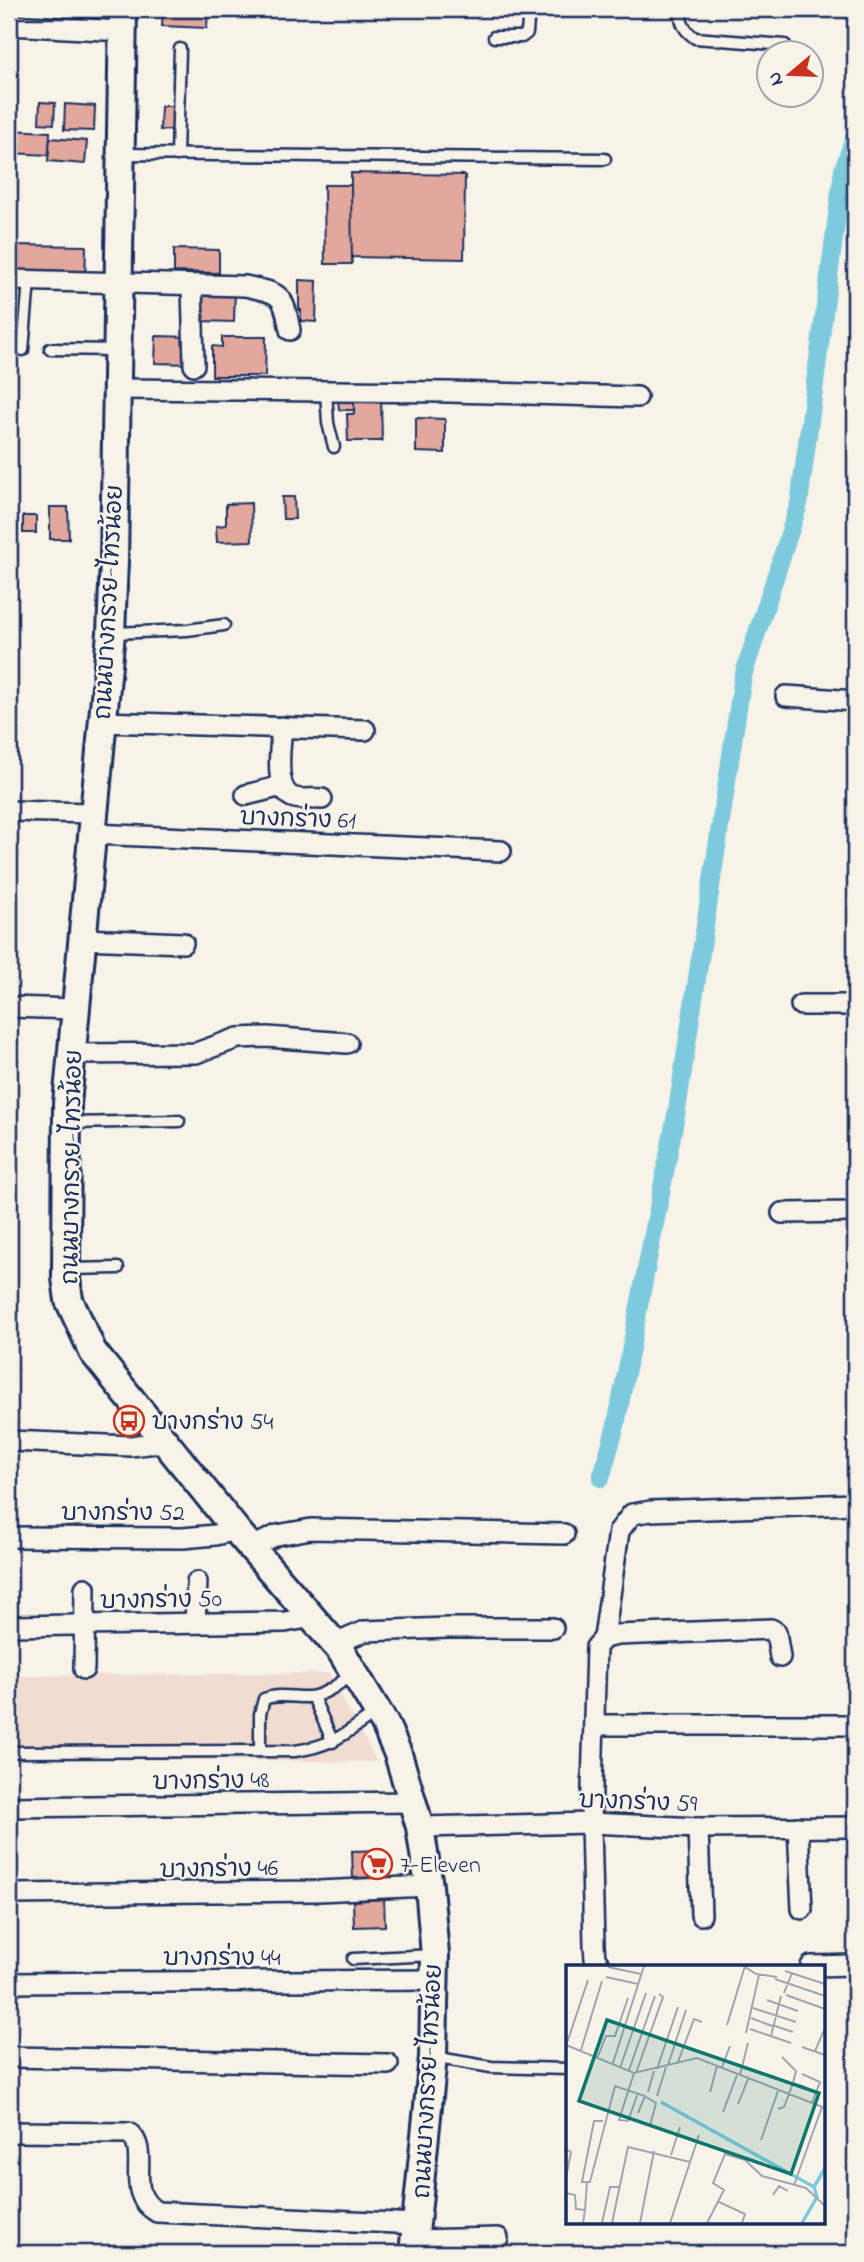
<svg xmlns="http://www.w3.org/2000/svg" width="864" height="2262" font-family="'Indie Flower','Playpen Sans Thai',sans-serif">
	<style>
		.built { fill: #f1dcd2 }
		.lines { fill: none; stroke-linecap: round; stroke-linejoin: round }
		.canal { stroke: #7dcadd; stroke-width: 18 }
		.building { fill: #e2a89e; stroke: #1b2f5e; stroke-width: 2 }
		.lane-casing { stroke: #1b2f5e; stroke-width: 15 }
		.street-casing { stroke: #1b2f5e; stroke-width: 24 }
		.secondary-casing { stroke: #1b2f5e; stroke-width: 32 }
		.lane { stroke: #f7f3e8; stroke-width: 10 }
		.street { stroke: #f7f3e8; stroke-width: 19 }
		.secondary { stroke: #f7f3e8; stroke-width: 26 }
		.labels { text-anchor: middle; stroke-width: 5; stroke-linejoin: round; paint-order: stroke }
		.street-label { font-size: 24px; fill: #1b2f5e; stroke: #f7f3e8 }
		.poi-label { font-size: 24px; fill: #1b2f5e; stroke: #f7f3e8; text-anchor: start }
		.inset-river { fill: none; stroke: #7dcadd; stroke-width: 3.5 }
		.inset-road { fill: none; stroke: #9fa5b1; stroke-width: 2 }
		.view { fill: #0f766e; fill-opacity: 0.15; stroke: #0f766e; stroke-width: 3.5 }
		.inset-edge { fill: none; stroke: #1b2f5e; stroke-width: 3.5 }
	</style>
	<rect width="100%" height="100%" fill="#f7f3e8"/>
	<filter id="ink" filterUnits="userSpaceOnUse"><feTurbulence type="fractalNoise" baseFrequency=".0143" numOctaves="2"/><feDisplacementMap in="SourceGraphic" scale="14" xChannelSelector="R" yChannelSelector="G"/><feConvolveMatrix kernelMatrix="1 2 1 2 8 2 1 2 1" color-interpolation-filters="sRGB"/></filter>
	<g filter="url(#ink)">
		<polygon class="built" points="329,1673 377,1762 9,1758 9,1676"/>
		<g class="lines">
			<polyline class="canal" points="601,1478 616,1425 677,1110 743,676 799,504 843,170 855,135"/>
		</g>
		<g class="building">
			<polygon points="163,9 208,9 207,28 162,26"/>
			<polygon points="40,102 55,103 54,124 39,123"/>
			<polygon points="65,104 95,106 94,131 64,130"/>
			<polygon points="161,106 177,106 176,130 160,130"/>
			<polygon points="9,130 50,132 49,155 9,153"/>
			<polygon points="50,138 87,141 85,164 48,161"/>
			<polygon points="351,173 465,175 464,259 351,257"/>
			<polygon points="324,185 351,185 352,264 325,264"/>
			<polygon points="9,245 86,246 85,281 9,279"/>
			<polygon points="174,249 219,250 219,273 174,272"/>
			<polygon points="299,280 317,281 316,322 301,321 301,310 299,310"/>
			<polygon points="199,290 235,290 234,322 199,321"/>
			<polygon points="156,336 192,337 191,364 155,363"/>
			<polygon points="222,337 266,337 265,376 212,376 212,346 222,347"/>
			<polygon points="354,399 354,410 339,410 338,400"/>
			<polygon points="354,399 381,399 382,441 348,441 347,414 354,414"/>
			<polygon points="416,418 445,419 445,453 416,452"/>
			<polygon points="282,497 294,497 295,519 283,519"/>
			<polygon points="251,503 252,541 217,542 216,526 226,525 226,504"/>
			<polygon points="50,507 68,507 69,539 50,539"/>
			<rect x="23" y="516" width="13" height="17"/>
			<polygon points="383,1850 384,1877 353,1878 352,1851"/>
			<polygon points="384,1899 385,1926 354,1927 353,1901"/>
		</g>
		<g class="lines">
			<g class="lane-casing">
				<g id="lane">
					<path d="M681,9C680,23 684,30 695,38L785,45"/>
					<polyline points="494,37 522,37 527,33 529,9"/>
					<polyline points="123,154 605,159"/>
					<polyline points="177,155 180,49"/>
					<polyline points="50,349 116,350"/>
					<polyline points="23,350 29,281"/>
					<polyline points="326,391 328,423 334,447"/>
					<polyline points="113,633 187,630 224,625"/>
					<polyline points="67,1123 179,1121"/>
					<polyline points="66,1269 118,1268"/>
					<polyline points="313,1697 333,1742"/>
					<path d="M260,1751V1714L264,1699C279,1693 295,1698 310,1697C326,1695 341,1682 354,1673"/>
					<path d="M9,1752L295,1751C333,1746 346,1733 377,1712"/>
					<polyline points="353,1959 434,1955"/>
					<polyline points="433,2057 491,2067 568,2069"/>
				</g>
			</g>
			<g class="street-casing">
				<g id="street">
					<polyline points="9,25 123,31"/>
					<path d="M9,280L245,286C282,294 283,293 290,330"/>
					<polyline points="192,285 194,365"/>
					<polyline points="117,389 449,392 637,397"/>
					<polyline points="786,696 855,701"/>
					<polyline points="102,722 365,730"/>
					<path d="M282,727C281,744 272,792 295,798C303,800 314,798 322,799"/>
					<polyline points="246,795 282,786"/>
					<polyline points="9,811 93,813"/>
					<polyline points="92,834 501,851"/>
					<polyline points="83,939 183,943"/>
					<polyline points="801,1005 855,1005"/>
					<polyline points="9,1007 75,1009"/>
					<polyline points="72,1054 196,1053 238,1038 267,1037 347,1043"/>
					<polyline points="782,1213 855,1212"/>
					<polyline points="9,1441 131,1446 164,1442"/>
					<polyline points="9,1537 183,1538 215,1535 236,1530"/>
					<polyline points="252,1547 277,1535 311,1529 564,1534"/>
					<polyline points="195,1623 197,1582"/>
					<polyline points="9,1626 285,1622 313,1617"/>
					<polyline points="604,1638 619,1531 632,1514 651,1511 855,1504"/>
					<polyline points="335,1644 365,1631 448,1628 553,1628"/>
					<polyline points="84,1669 85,1588"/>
					<polyline points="594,1725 855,1725"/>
					<polyline points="9,1807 413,1802"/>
					<polyline points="420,1827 591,1823 698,1828 855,1827"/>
					<polyline points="798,1827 802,1909"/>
					<polyline points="698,1828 701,1915"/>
					<polyline points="9,1894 318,1891 429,1886"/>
					<polyline points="601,1966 595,1959 594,1945 591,1823 596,1647 604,1638 617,1635 771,1629 776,1632 780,1657"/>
					<polyline points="811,1966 855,1965"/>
					<polyline points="9,1983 435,1980"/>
					<polyline points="9,2057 388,2064"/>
					<path d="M9,2132L129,2133C152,2152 122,2192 157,2212L417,2224"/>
					<polyline points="415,2240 498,2238"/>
				</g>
			</g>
			<g class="secondary-casing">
				<polyline id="secondary" points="123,9 114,561 111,633 67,1104 66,1278 69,1300 93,1352 236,1530 341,1651 385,1724 398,1754 420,1827 429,1886 435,1955 433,2057 413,2253"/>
			</g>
			<use href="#lane" class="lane"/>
			<use href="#street" class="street"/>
			<use href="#secondary" class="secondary"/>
		</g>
	</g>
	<defs>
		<g id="bus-ring" transform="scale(1.575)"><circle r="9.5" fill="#f7f3e8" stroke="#c8321e" stroke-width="1.5"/><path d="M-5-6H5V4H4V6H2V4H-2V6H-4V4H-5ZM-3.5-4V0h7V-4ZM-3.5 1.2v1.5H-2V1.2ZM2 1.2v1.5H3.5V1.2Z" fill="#c8321e"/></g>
		<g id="supermarket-ring" transform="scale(1.575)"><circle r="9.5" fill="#f7f3e8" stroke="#c8321e" stroke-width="1.5"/><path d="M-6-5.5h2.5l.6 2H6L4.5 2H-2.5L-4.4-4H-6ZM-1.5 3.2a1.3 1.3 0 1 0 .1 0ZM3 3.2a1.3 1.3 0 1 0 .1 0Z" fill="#c8321e"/></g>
	</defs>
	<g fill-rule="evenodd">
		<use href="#bus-ring" x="129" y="1421"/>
		<use href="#supermarket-ring" x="377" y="1864"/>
	</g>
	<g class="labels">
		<g class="street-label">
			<text transform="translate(108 602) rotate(-87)" y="8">ถนนบางกรวย-ไทรน้อย</text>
			<text transform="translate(298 818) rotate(2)" y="8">บางกร่าง 61</text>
			<text transform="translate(71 1167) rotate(-89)" y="8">ถนนบางกรวย-ไทรน้อย</text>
			<text x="123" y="1520">บางกร่าง 52</text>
			<text transform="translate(161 1599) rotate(-1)" y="8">บางกร่าง 50</text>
			<text transform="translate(211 1780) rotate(-1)" y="8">บางกร่าง 48</text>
			<text transform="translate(638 1801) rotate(2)" y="8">บางกร่าง 59</text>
			<text transform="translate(219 1868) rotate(-1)" y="8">บางกร่าง 46</text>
			<text x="222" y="1965">บางกร่าง 44</text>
			<text transform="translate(427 2081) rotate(-87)" y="8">ถนนบางกรวย-ไทรน้อย</text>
		</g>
		<g class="poi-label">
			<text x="152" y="1429">บางกร่าง 54</text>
			<text x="400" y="1872">7-Eleven</text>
		</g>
	</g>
	<g transform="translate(566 1965)">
		<rect width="259" height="259" fill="#f7f3e8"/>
		<path class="inset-river" d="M95,137L248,222M236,258L251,232L248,222L259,203"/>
		<path class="inset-road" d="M42,2L75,9M179,2L190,9L211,12M219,6L259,19M40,12L72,19M209,14L259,31M218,28L226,8M220,30L259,44M201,35L232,46M187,43L230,57M185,53L206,61M161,60L179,1M206,60L227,67M184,64L225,78M180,68L193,10M205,71L215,31M0,80L68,108L131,93L259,143M0,81L22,15M236,82L259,90M15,85L36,16M249,86L259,63M216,92L230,106L227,118M31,94L40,71H49L62,33M112,97L128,54L136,57M47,98L78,1M102,100L120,45M156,102L164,81M54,103L80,28M91,104L112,42M63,105L89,31M68,108L53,155L62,156L72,128M70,108L97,32L93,29M236,109L254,117L246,138M174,110L182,78M82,127L88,106M144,127L151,101M91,131L100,102M80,132L90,138L84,161M172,139L182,114M212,144L218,142L227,118L239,122M157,147L171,110M37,156H28L16,217H24L49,121L79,131L72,148M195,175L212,126M0,184L5,187L0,213M105,190L114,162M228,220L256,142M0,228L9,230L10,244L19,245L17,258M207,230L213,221L222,226M153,237L179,249L176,258M19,245L21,217M36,258L44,222H53M46,258L62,182L124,197M74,258L88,186M104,258L133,170M141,258L158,225L147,218L159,189L179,195L196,211L240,223L259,241"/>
		<path class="view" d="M41,55L253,128L225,209L13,136Z"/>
		<rect width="259" height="259" class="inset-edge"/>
	</g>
	<rect width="864" height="2262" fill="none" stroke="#f7f3e8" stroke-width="35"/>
	<rect x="18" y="18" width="829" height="2227" fill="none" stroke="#1b2f5e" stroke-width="2.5" filter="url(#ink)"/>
	<g transform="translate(790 74) rotate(251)"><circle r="33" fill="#f7f3e8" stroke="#9fa5b1" stroke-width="2"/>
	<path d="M0-5L12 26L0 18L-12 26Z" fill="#c8321e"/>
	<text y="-10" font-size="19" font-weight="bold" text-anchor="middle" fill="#1b2f5e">N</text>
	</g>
</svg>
